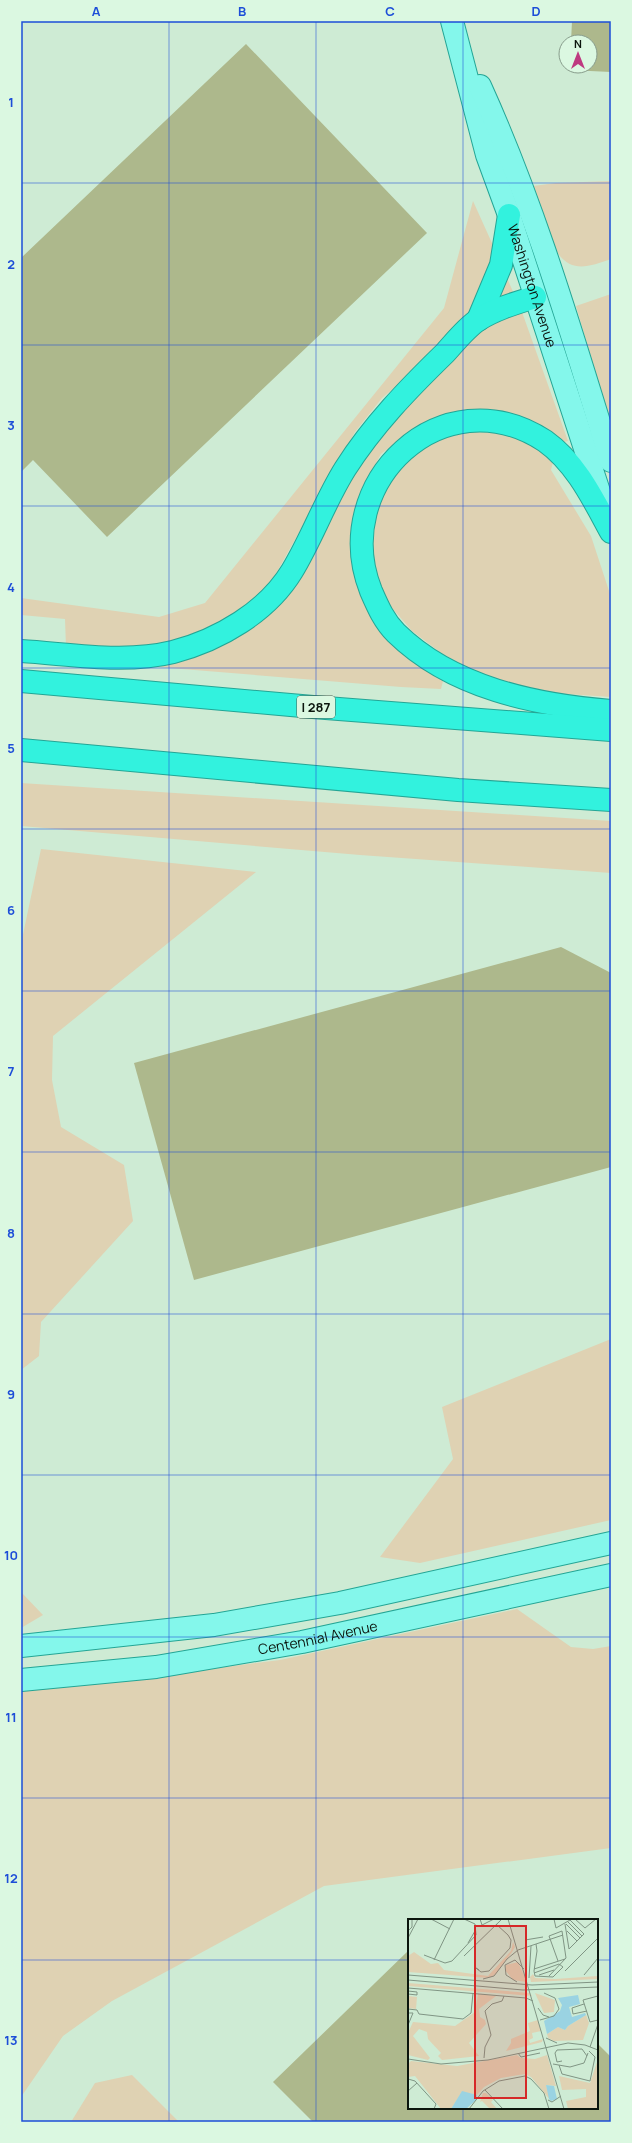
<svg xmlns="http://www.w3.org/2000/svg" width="632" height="2143" font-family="Manrope,sans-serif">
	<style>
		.green { fill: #dfd2b3 }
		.building { fill: #adb88c }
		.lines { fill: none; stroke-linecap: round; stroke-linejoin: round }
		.major-casing { stroke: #24a595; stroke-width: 24 }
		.highway-casing { stroke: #24a595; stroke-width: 24 }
		.major { stroke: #84f7eb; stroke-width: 22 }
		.highway { stroke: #32f2de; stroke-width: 22 }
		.grid { fill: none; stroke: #1d4ed8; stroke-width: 1; stroke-opacity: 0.55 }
		.labels { text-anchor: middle; stroke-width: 3.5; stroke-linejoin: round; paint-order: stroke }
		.shield { fill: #dbf8e1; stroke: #49594d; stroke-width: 1 }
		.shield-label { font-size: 13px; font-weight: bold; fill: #0b150d }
		.street-label { font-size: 14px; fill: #0b150d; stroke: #dbf8e1 }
		.inset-road { fill: none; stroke: #809584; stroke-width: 1 }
		.view { fill: #d62828; fill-opacity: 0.15; stroke: #d62828; stroke-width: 2 }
		.inset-edge { fill: none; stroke: #0b150d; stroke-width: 2 }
		.neatline { fill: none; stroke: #1d4ed8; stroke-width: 1.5 }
		.grid-label { font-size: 13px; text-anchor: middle; font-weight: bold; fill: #1d4ed8 }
	</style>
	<rect width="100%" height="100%" fill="#ceebd4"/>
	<g class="green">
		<path d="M611,181V259C588,267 570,274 555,249L533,186L556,183Z"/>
		<path d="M473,201L496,252L479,296L463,322L411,374L382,398L355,432L273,579C239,619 189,644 136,647C113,649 89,647 66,647L65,619L21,615V598L159,617L205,603L444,308Z"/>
		<polygon points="507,278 514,294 498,302"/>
		<polygon points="611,294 611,427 576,306"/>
		<polygon points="522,312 568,441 560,443 530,422 508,415 428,422 402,438 381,454 362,488 352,519 352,559 356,580 367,607 387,633 443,681 441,689 401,687 145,666 254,623 365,449 483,328 498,319"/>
		<polygon points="470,432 502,433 531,444 554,458 551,470 591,536 611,597 611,697 551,693 509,684 471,669 441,653 412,631 386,601 374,571 371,538 375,511 403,460 433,441"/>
		<polygon points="21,783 611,821 611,873 360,855 21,826"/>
		<polygon points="41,849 256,872 53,1036 52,1080 61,1127 124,1165 133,1221 41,1322 39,1356 21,1370 21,944"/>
		<polygon points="611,1339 611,1520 420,1563 380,1557 453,1459 442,1407"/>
		<polygon points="21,1592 43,1615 21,1628"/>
		<polygon points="517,1609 571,1647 593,1649 611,1646 611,1848 324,1886 112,2001 63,2036 21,2097 21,1686 163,1675 280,1660"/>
		<polygon points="132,2075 179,2122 71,2122 95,2083"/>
	</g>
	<g class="building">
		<polygon points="572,21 611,21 611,72 569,70 570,66 590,66 590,42 571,42"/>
		<polygon points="246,44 427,233 107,537 33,460 21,472 21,258"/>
		<polygon points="561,947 611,973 611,1167 194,1280 134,1063"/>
		<polygon points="409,1950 409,2108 597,2108 597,2043 611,2057 611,2122 313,2122 273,2082"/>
	</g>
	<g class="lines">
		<g class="major-casing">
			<g id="major">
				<path id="s1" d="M452,21L487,155L509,215L605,510"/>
				<path d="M480,86C535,207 572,335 611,461"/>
				<polyline points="21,1646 214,1625 340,1603 611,1543"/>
				<path id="s2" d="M21,1680L156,1667L302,1642L611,1575"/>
			</g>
		</g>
		<g class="highway-casing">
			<g id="highway">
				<polyline points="478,320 501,265 509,215"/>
				<path d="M611,532C593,499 576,463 545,441C443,374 328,483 371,591C378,607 384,621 396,633C452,688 536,705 611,711"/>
				<path d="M21,651C71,654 124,664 173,652C219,640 267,612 292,571C312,538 325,501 345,469C373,425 408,389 445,353C455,342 466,328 478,320C495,309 516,303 535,297"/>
				<polyline points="21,681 313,707 611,730"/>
				<polyline points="21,750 458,790 611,800"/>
			</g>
		</g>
		<use href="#major" class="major"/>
		<use href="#highway" class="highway"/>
	</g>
	<path class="grid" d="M169,21V2122M316,21V2122M463,21V1920M21,183H611M21,345H611M21,506H611M21,668H611M21,829H611M21,991H611M21,1152H611M21,1314H611M21,1475H611M21,1637H611M21,1798H611M21,1960H409M597,1960H611M463,2108V2122"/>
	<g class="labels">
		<rect class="shield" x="297" y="696" width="38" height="22" rx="3"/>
		<g class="shield-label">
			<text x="316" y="712">I 287</text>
		</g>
		<g class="street-label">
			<text dy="5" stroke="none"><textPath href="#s1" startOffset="277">Washington Avenue</textPath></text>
			<text dy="5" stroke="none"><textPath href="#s2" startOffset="300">Centennial Avenue</textPath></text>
		</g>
	</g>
	<g transform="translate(408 1919)">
		<rect width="190" height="190" fill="#ceebd4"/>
		<path d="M105,23L107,28L104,33L88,55L81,59L0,53V37L6,33L23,45L30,44L36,51L80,57L103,32ZM110,43L119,63L105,61L97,51L98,46ZM125,55L127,59L147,60L190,57V60L123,63L122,58ZM0,64L122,74L124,77L0,67ZM127,74L147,81L146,93L136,94ZM70,75L88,77L71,90L72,98L77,101L78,105L61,124L71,137L34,141L30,137L33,134L20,120L19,113L11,110L5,117L22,139L20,141L0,136V114L5,103L47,107L67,93ZM0,77L9,78L8,90L0,89ZM178,96L181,104L175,121L146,122L140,119L139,115L150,108L157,111L160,107ZM130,101L133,112L124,114L125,119L121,121L122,124L135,120L134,123L98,132L103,124V120L122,112L120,104ZM109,136L113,139L127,140L139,136L148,167L138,166L143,182L123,158L117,155L93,159L76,168L69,176L54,173L43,190H33L7,157L0,158V145L3,142L49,147ZM190,140V190H160L158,182L178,178V170L154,171L151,157L182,164ZM75,174H78L85,181L83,183L89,190H82L74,182L72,183Z" fill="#dfd2b3"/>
		<path d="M170,76L172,85L161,88L164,98L177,94L178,96L160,107L157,111L150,108L139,115L136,102L152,92L154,86L150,79ZM138,166L146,167L149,180L143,182L141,180ZM54,172L69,176L68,181L58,190H43Z" fill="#9ad3e2"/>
		<path class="inset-road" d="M23,0L42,10M72,0L74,6L86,0M100,0L156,190M146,0L148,9L162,1M167,0L177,9L188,0M160,3L174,17M157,5L161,30L176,15L161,0M158,5L172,19M0,12L4,8V0M159,12L169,22M0,19L10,0M117,21L135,18M60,24L67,12M110,31L155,16M16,36L37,44L44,42L68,16L67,5L56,0M56,37L94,0M26,41L46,0M126,50L157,40M71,51L68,49L73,53L81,52L102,29L103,21L100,16L88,5M157,52L190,19M126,54L151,45L155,48L145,58L127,57L126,52L129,32L128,25M0,56L124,66L190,63M131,56L146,51M176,56L190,39M141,57L158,39L154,12L141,17L150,42M121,59L123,27M75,60L86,57L99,40L110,31M0,61L115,71L190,68M109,63L98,56L97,46L107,41L116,50M0,69L118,79L125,82M0,72L9,73V76L0,75M190,77L175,81L182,103L190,101M176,85L164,89L165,95L179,92M130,89L135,96L141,98M0,90L9,91L11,95L55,100L63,94L65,74M0,94H5L0,106M132,101L146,97L151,90L147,79L136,74M138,119L149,124M182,128L190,105M110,134L113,138L132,134M76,139L77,128L83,116L77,92L84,85L94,82L96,77M0,140L33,145L80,141L160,124L177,126L190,131M154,142L149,143L147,134L149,131L174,130L179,137M145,145L162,148L176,144L180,134M151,146L154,155L182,162L187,138L181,132M0,160L7,162L28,185L26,190M77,171L95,190M0,172L9,164M140,181L144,183L153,177M61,190L75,172L91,162L117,157L123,160L136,174L141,190"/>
		<path class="view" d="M67,7H118V179H67Z"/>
		<rect width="190" height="190" class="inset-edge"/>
	</g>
	<rect width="632" height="2143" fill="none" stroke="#dbf8e1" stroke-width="44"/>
	<g transform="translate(578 54)"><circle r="19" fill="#dbf8e1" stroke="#889d8c"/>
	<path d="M0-3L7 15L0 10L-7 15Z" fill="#be3a80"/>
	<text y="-6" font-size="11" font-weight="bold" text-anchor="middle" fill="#0b150d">N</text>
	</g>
	<rect x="22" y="22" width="588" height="2099" class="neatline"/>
	<g class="grid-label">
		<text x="96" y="16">A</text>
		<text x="242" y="16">B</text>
		<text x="390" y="16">C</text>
		<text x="536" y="16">D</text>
		<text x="11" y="107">1</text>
		<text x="11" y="269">2</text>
		<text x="11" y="430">3</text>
		<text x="11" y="592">4</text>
		<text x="11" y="753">5</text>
		<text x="11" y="915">6</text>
		<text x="11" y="1076">7</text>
		<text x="11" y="1238">8</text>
		<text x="11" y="1399">9</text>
		<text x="11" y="1560">10</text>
		<text x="11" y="1722">11</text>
		<text x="11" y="1883">12</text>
		<text x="11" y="2045">13</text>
	</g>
</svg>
